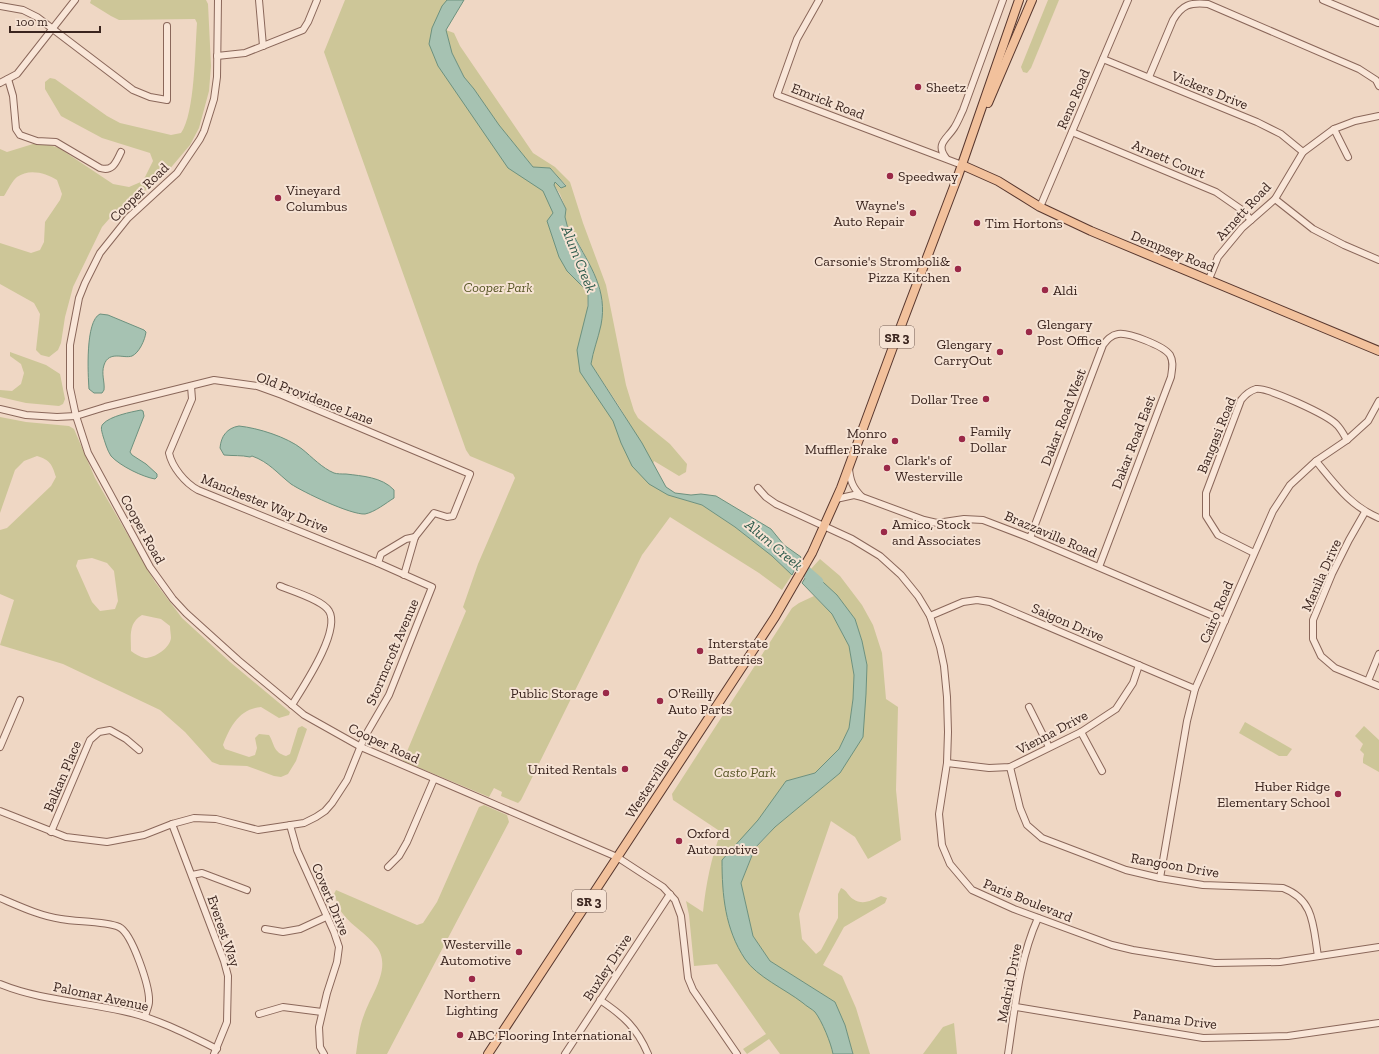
<svg xmlns="http://www.w3.org/2000/svg" width="1379" height="1054" font-family="'Zilla Slab',serif">
	<style>
		.green { fill: #cdc698; fill-rule: evenodd }
		.water { fill: #a6c2b2; stroke: #6d917e }
		.lines { fill: none; stroke-linecap: round; stroke-linejoin: round }
		.river { stroke: #a6c2b2; stroke-width: 11 }
		.minor-casing { stroke: #8a675a; stroke-width: 8 }
		.major-casing { stroke: #58372e; stroke-width: 10 }
		.minor { stroke: #f9e6d8; stroke-width: 6 }
		.major { stroke: #f2c19c; stroke-width: 8 }
		.poi-dot { fill: #9a2948; stroke: #f6e3d4; stroke-width: 1.5 }
		.labels { text-anchor: middle; stroke-width: 4; stroke-linejoin: round; paint-order: stroke }
		.shield { fill: #f6e3d4; stroke: #725d55; stroke-width: 1 }
		.shield-label { font-size: 13px; font-weight: bold; fill: #3a241e }
		.poi-label { font-size: 14px; fill: #3a241e; stroke: #f6e3d4; text-anchor: start }
		.street-label { font-size: 14px; fill: #3a241e; stroke: #f6e3d4 }
		.park-label { font-size: 14px; font-style: italic; fill: #575625; stroke: #f6e3d4 }
		.water-label { font-size: 15px; font-style: italic; fill: #2d5a4b; stroke: #f6e3d4 }
	</style>
	<rect width="100%" height="100%" fill="#efd7c4"/>
	<g class="green">
		<path d="M91,0H206L208,4L211,66L209,91L199,128L190,145L168,171L146,190L116,211L102,227L73,287L65,317L61,343L58,350L49,357L41,355L36,350L40,314L34,303L0,284V243L31,253L40,250L44,242L45,222L60,200L62,194L57,180C46,173 29,168 17,177C12,181 8,190 4,196H0V149L7,152L33,144H46L59,148L113,184L129,187L143,181L153,161L150,153L102,138L61,116L45,89V82L50,78L55,79L107,116L120,123L171,135L181,133C195,114 195,48 197,23L195,19L119,20L111,16L90,3Z"/>
		<path d="M345,0H450L435,44L530,166L558,213L584,288L588,292L585,361L647,453L619,406L591,364C593,351 598,339 601,325C608,290 590,266 575,236L569,233L565,217L566,209L560,194L554,185L555,182L561,188L566,185L550,168L533,167L499,125L474,89L464,77L452,53L446,30L454,33L460,46L533,153L555,167L570,182L583,223L606,285L626,385L634,411L638,418L670,444L687,464L686,472L679,476L654,461L647,481L668,495L702,505L735,527L772,556L792,575L782,590L759,573L670,517L642,555L521,800L518,803L501,796L502,792L494,788L489,797L403,761L466,611L463,607L478,564L515,478L513,474L470,456L466,450L324,52Z"/>
		<polygon points="1048,0 1059,0 1031,68 1027,73 1023,72 1021,67"/>
		<polygon points="10,352 46,365 60,374 65,399 63,404 59,406 26,403 0,397 0,390 12,391 21,384 24,373 21,364 10,356"/>
		<path d="M0,417L26,422L69,426L74,429L95,478L155,582L182,618L230,662L290,712L289,715L279,718L261,707C239,709 230,727 223,745L225,749L249,757L255,755L257,748L255,738L259,734L269,735C275,745 273,752 286,756L290,754L298,728L302,726L307,729L296,761L288,774L281,777L274,776L247,766L220,765L212,762L185,732L160,710L63,664L0,645L14,600L0,594V530L7,528L51,486L56,477C52,464 50,460 37,456L24,461L15,470L0,513ZM92,558L107,563L114,571L118,601L115,609L100,611L92,602L76,566L78,560ZM142,615L161,619L170,626C170,630 171,635 171,638C170,648 155,658 145,658C140,657 135,654 131,651C131,637 128,623 142,615Z"/>
		<path d="M820,559L840,576L862,605L873,625L882,653L886,699L898,707L896,790L901,840L868,859L855,837L831,821L799,914L802,939L816,954L821,950L838,918V894L841,888C847,890 848,896 853,899C863,906 872,900 881,896L887,898L885,903L844,927L823,965L842,976L856,1008L870,1054H853L845,1025L835,1002L770,961L753,936L741,883L755,849L775,827L840,773L866,694L867,665L862,641L855,619L837,595L810,570Z"/>
		<path d="M814,596L832,614L849,646L854,675L853,699L849,728L839,749L815,773L793,779L758,820L732,909L774,970L819,993L837,1054H780L769,1039L747,1054L743,1049L766,1034L717,964L694,966L689,915L686,901L703,912C706,884 711,858 721,832L673,800L672,794L792,608L799,603Z"/>
		<polygon points="1245,722 1292,749 1287,756 1279,756 1239,733"/>
		<polygon points="1364,726 1379,740 1379,772 1363,763 1363,759 1364,754 1360,750 1363,744 1355,736"/>
		<path d="M484,805L507,815L509,822L387,1054H356C358,1041 359,1027 364,1015C371,994 393,967 376,946C367,934 352,926 343,914C338,908 337,900 334,894L336,890L417,925L423,923L437,902L479,807Z"/>
		<polygon points="954,1023 957,1054 923,1054 943,1027"/>
	</g>
	<g class="water">
		<path d="M447,0H464L446,30L452,53L464,77L474,89L499,125L533,167L550,168L566,186L561,188L555,182L554,185L566,209L565,217L569,233L574,236C590,266 608,290 601,325C598,339 593,351 591,364L642,443L666,487L675,493L691,495L701,494L716,496L771,529L784,545L801,557L792,575L772,556L735,527L702,505L668,495L649,484L632,466L621,443L613,421L580,372L577,350L588,306V292L567,271L559,257L547,221L553,213L543,191L508,168L438,66L429,44L432,28L442,6Z"/>
		<path d="M100,314L108,315L144,330L146,332C145,340 139,353 132,356C124,359 109,350 104,365C101,374 105,382 104,390L102,393H94L89,389C88,375 85,321 100,314Z"/>
		<path d="M141,410L143,411L144,416L130,452L132,455L146,464L157,474V477L155,479C143,477 120,466 111,456C107,450 105,442 103,436C102,432 100,427 103,424C110,416 131,412 141,410Z"/>
		<path d="M239,426C258,428 287,437 302,449C312,457 322,468 334,473C337,474 342,474 346,474C362,476 382,477 394,490V498C386,503 375,512 365,514C351,515 303,492 291,484C277,473 269,462 252,456L250,457C241,455 234,456 224,455L220,448C221,436 227,428 239,426Z"/>
		<path d="M810,570L837,595L855,619L862,641L867,665L866,694L863,737L840,773L775,827L755,848L741,883L753,936L770,961L835,1002L845,1025L853,1054H833C831,1043 822,1021 815,1012C812,1009 806,1006 803,1003C785,989 757,977 745,959C725,929 722,895 722,860L758,820L786,781L815,773L839,749L849,728L853,699L854,675L849,646L832,614L802,583Z"/>
	</g>
	<g class="lines">
		<polyline class="river" points="786,554 818,582"/>
		<g class="minor-casing">
			<g id="minor">
				<polyline points="218,0 217,77 214,99 204,131 200,139 177,173 128,218 100,253 85,283 79,298 70,345 70,388 76,416 88,453 150,567 173,599 186,613 238,660 304,715 361,747 617,857 663,887 675,900 681,916 688,978 693,990 737,1054"/>
				<polyline points="259,0 263,46"/>
				<polyline points="819,0 797,39 777,95 962,165"/>
				<polyline points="1323,0 1378,23"/>
				<polyline points="0,6 23,10 37,17 133,90 150,97 167,100 167,26"/>
				<polyline points="217,56 245,53 303,30 308,22 317,0"/>
				<polyline points="1103,59 1257,122 1281,134 1303,152"/>
				<path d="M1149,77L1173,20C1182,5 1190,2 1208,4L1359,69L1376,80L1379,86"/>
				<path d="M8,79L13,96L16,129L20,135L37,141L56,142L100,168C113,172 116,162 121,152"/>
				<polyline points="0,83 17,74 75,0"/>
				<polyline points="1334,129 1348,157"/>
				<polyline points="1072,132 1216,192 1242,210 1251,220"/>
				<path d="M946,158C935,144 947,139 954,128C958,122 960,116 963,110L1003,0"/>
				<polyline points="1275,199 1313,229 1344,245 1379,260"/>
				<polyline points="1040,207 1128,0"/>
				<polyline points="1209,279 1218,257 1242,228 1275,199 1303,152 1334,129 1355,121 1379,116"/>
				<polyline points="0,409 26,415 57,417 76,416 105,407 214,380 257,386 282,395 470,474 453,516 447,517 434,513 415,537 404,575"/>
				<path d="M1316,461C1335,484 1350,506 1379,518"/>
				<path d="M849,468C850,481 853,488 862,497"/>
				<polyline points="758,488 766,497 776,504 852,539 880,556 901,575 918,596 930,616 940,647 944,666 947,697 948,732 947,763 939,814 942,845 950,864 972,890 1014,909 1112,945 1133,950 1215,963 1280,962 1379,947"/>
				<polyline points="836,499 854,495 862,497 924,520 937,523 964,519 983,520 1030,538 1225,621"/>
				<polyline points="1365,512 1349,540 1332,574 1313,620 1313,639 1321,656 1335,668 1379,686"/>
				<path d="M1030,538L1103,345C1107,340 1111,335 1118,334C1128,332 1164,346 1170,355C1174,362 1172,369 1171,377L1099,567"/>
				<path d="M1254,553L1218,535L1206,516V493L1241,400C1245,395 1249,391 1256,389C1267,387 1328,415 1337,425C1341,429 1344,435 1347,440"/>
				<polyline points="378,563 381,554 406,539 415,537"/>
				<path d="M280,586C292,591 323,600 329,611C341,631 303,687 292,705"/>
				<polyline points="930,616 963,602 977,600 990,602 1195,689"/>
				<polyline points="1368,681 1379,654"/>
				<polyline points="1029,707 1049,747"/>
				<polyline points="1081,732 1102,771"/>
				<polyline points="0,747 20,700"/>
				<polyline points="947,763 989,768 1010,767 1081,732 1116,709 1133,683 1139,665"/>
				<path d="M1010,767L1020,808L1027,825L1042,838L1126,870L1160,878L1203,885L1283,888C1315,900 1313,927 1318,956"/>
				<path d="M0,811L66,837L107,842L144,835L172,824L194,818L216,819L258,830L304,823L316,817L325,811L332,803L347,780L364,738L389,695L432,587L378,563L198,490C185,483 172,467 169,453L192,399L191,386"/>
				<polyline points="172,824 224,961 228,976 227,1022 214,1054"/>
				<polyline points="290,825 297,850 334,932 339,947 337,962 327,993 319,1027 320,1047 324,1054"/>
				<polyline points="51,832 90,740 99,732 110,730 126,739 139,750"/>
				<polyline points="388,867 399,856 407,842 434,779"/>
				<polyline points="192,875 202,873 247,890"/>
				<polyline points="1160,878 1187,721 1195,689 1273,511 1290,485 1316,461 1347,440 1368,421 1379,401"/>
				<path d="M0,898C19,906 40,916 61,919C76,922 105,921 119,927C132,933 150,987 149,1002C149,1006 146,1012 145,1016"/>
				<polyline points="265,929 283,932 300,929 326,917"/>
				<path d="M0,984C39,1000 83,1002 123,1011C156,1018 187,1034 217,1049"/>
				<path d="M600,1000C624,1016 637,1028 648,1054"/>
				<polyline points="1016,1007 1203,1038 1288,1036 1379,1023"/>
				<polyline points="259,1014 283,1007 322,1012"/>
				<polyline points="565,1054 670,894"/>
				<path d="M1008,1054C1015,1008 1019,960 1038,918"/>
			</g>
		</g>
		<g class="major-casing">
			<g id="major">
				<polyline points="988,103 1032,0"/>
				<polyline points="962,165 998,181 1040,207 1091,231 1379,351"/>
				<polyline points="488,1054 775,617 812,553 841,488 893,347 958,176 1019,0"/>
			</g>
		</g>
		<use href="#minor" class="minor"/>
		<use href="#major" class="major"/>
	</g>
	<g class="poi-dot">
		<circle cx="918" cy="87" r="4"/>
		<circle cx="890" cy="176" r="4"/>
		<circle cx="278" cy="198" r="4"/>
		<circle cx="913" cy="213" r="4"/>
		<circle cx="977" cy="223" r="4"/>
		<circle cx="958" cy="269" r="4"/>
		<circle cx="1045" cy="290" r="4"/>
		<circle cx="1029" cy="332" r="4"/>
		<circle cx="1000" cy="352" r="4"/>
		<circle cx="986" cy="399" r="4"/>
		<circle cx="962" cy="439" r="4"/>
		<circle cx="895" cy="441" r="4"/>
		<circle cx="887" cy="468" r="4"/>
		<circle cx="884" cy="532" r="4"/>
		<circle cx="700" cy="651" r="4"/>
		<circle cx="606" cy="693" r="4"/>
		<circle cx="660" cy="701" r="4"/>
		<circle cx="625" cy="769" r="4"/>
		<circle cx="1338" cy="794" r="4"/>
		<circle cx="679" cy="841" r="4"/>
		<circle cx="519" cy="952" r="4"/>
		<circle cx="472" cy="979" r="4"/>
		<circle cx="460" cy="1035" r="4"/>
	</g>
	<g class="labels">
		<g class="shield">
			<rect x="880" y="326" width="34" height="22" rx="3"/>
			<rect x="572" y="890" width="34" height="22" rx="3"/>
		</g>
		<g class="shield-label">
			<text x="897" y="342">SR 3</text>
			<text x="589" y="906">SR 3</text>
		</g>
		<g class="poi-label">
			<text x="926" y="92">Sheetz</text>
			<text x="898" y="181">Speedway</text>
			<text x="286" y="195">Vineyard<tspan x="286" dy="16">Columbus</tspan></text>
			<text x="905" y="210" text-anchor="end">Wayne's<tspan x="905" dy="16">Auto Repair</tspan></text>
			<text x="985" y="228">Tim Hortons</text>
			<text x="950" y="266" text-anchor="end">Carsonie's Stromboli&amp;<tspan x="950" dy="16">Pizza Kitchen</tspan></text>
			<text x="1053" y="295">Aldi</text>
			<text x="1037" y="329">Glengary<tspan x="1037" dy="16">Post Office</tspan></text>
			<text x="992" y="349" text-anchor="end">Glengary<tspan x="992" dy="16">CarryOut</tspan></text>
			<text x="978" y="404" text-anchor="end">Dollar Tree</text>
			<text x="970" y="436">Family<tspan x="970" dy="16">Dollar</tspan></text>
			<text x="887" y="438" text-anchor="end">Monro<tspan x="887" dy="16">Muffler Brake</tspan></text>
			<text x="895" y="465">Clark's of<tspan x="895" dy="16">Westerville</tspan></text>
			<text x="892" y="529">Amico, Stock<tspan x="892" dy="16">and Associates</tspan></text>
			<text x="708" y="648">Interstate<tspan x="708" dy="16">Batteries</tspan></text>
			<text x="598" y="698" text-anchor="end">Public Storage</text>
			<text x="668" y="698">O'Reilly<tspan x="668" dy="16">Auto Parts</tspan></text>
			<text x="617" y="774" text-anchor="end">United Rentals</text>
			<text x="1330" y="791" text-anchor="end">Huber Ridge<tspan x="1330" dy="16">Elementary School</tspan></text>
			<text x="687" y="838">Oxford<tspan x="687" dy="16">Automotive</tspan></text>
			<text x="511" y="949" text-anchor="end">Westerville<tspan x="511" dy="16">Automotive</tspan></text>
			<text x="472" y="999" text-anchor="middle">Northern<tspan x="472" dy="16">Lighting</tspan></text>
			<text x="468" y="1040">ABC Flooring International</text>
		</g>
		<g class="street-label">
			<text transform="translate(1210 90) rotate(22)" y="5">Vickers Drive</text>
			<text transform="translate(1073 99) rotate(-67)" y="5">Reno Road</text>
			<text transform="translate(828 101) rotate(21)" y="5">Emrick Road</text>
			<text transform="translate(1169 159) rotate(23)" y="5">Arnett Court</text>
			<text transform="translate(139 192) rotate(-45)" y="5">Cooper Road</text>
			<text transform="translate(1243 211) rotate(-47)" y="5">Arnett Road</text>
			<text transform="translate(1173 251) rotate(22)" y="5">Dempsey Road</text>
			<text transform="translate(315 398) rotate(21)" y="5">Old Providence Lane</text>
			<text transform="translate(1063 417) rotate(-69)" y="5">Dakar Road West</text>
			<text transform="translate(1216 435) rotate(-68)" y="5">Bangasi Road</text>
			<text transform="translate(1133 442) rotate(-69)" y="5">Dakar Road East</text>
			<text transform="translate(265 503) rotate(22)" y="5">Manchester Way Drive</text>
			<text transform="translate(143 529) rotate(61)" y="5">Cooper Road</text>
			<text transform="translate(1051 534) rotate(23)" y="5">Brazzaville Road</text>
			<text transform="translate(1321 575) rotate(-66)" y="5">Manila Drive</text>
			<text transform="translate(1216 612) rotate(-67)" y="5">Cairo Road</text>
			<text transform="translate(1068 622) rotate(23)" y="5">Saigon Drive</text>
			<text transform="translate(392 652) rotate(-67)" y="5">Stormcroft Avenue</text>
			<text transform="translate(1052 732) rotate(-28)" y="5">Vienna Drive</text>
			<text transform="translate(384 743) rotate(25)" y="5">Cooper Road</text>
			<text transform="translate(656 774) rotate(-57)" y="5">Westerville Road</text>
			<text transform="translate(62 776) rotate(-67)" y="5">Balkan Place</text>
			<text transform="translate(1175 865) rotate(10)" y="5">Rangoon Drive</text>
			<text transform="translate(331 899) rotate(67)" y="5">Covert Drive</text>
			<text transform="translate(1028 900) rotate(22)" y="5">Paris Boulevard</text>
			<text transform="translate(224 931) rotate(71)" y="5">Everest Way</text>
			<text transform="translate(607 967) rotate(-57)" y="5">Buxley Drive</text>
			<text transform="translate(1009 983) rotate(-79)" y="5">Madrid Drive</text>
			<text transform="translate(101 996) rotate(12)" y="5">Palomar Avenue</text>
			<text transform="translate(1175 1019) rotate(7)" y="5">Panama Drive</text>
		</g>
		<g class="park-label">
			<text x="498" y="292">Cooper Park</text>
			<text x="745" y="777">Casto Park</text>
		</g>
		<g class="water-label">
			<text transform="translate(579 259) rotate(68)" y="5">Alum Creek</text>
			<text transform="translate(774 545) rotate(40)" y="5">Alum Creek</text>
		</g>
	</g>
	<path d="M10 26v6h90v-6" fill="none" stroke="#3a241e" stroke-width="2"/>
	<text x="16" y="26" font-size="12" fill="#3a241e" stroke="#f6e3d4" stroke-width="3" paint-order="stroke">100 m</text>
</svg>
